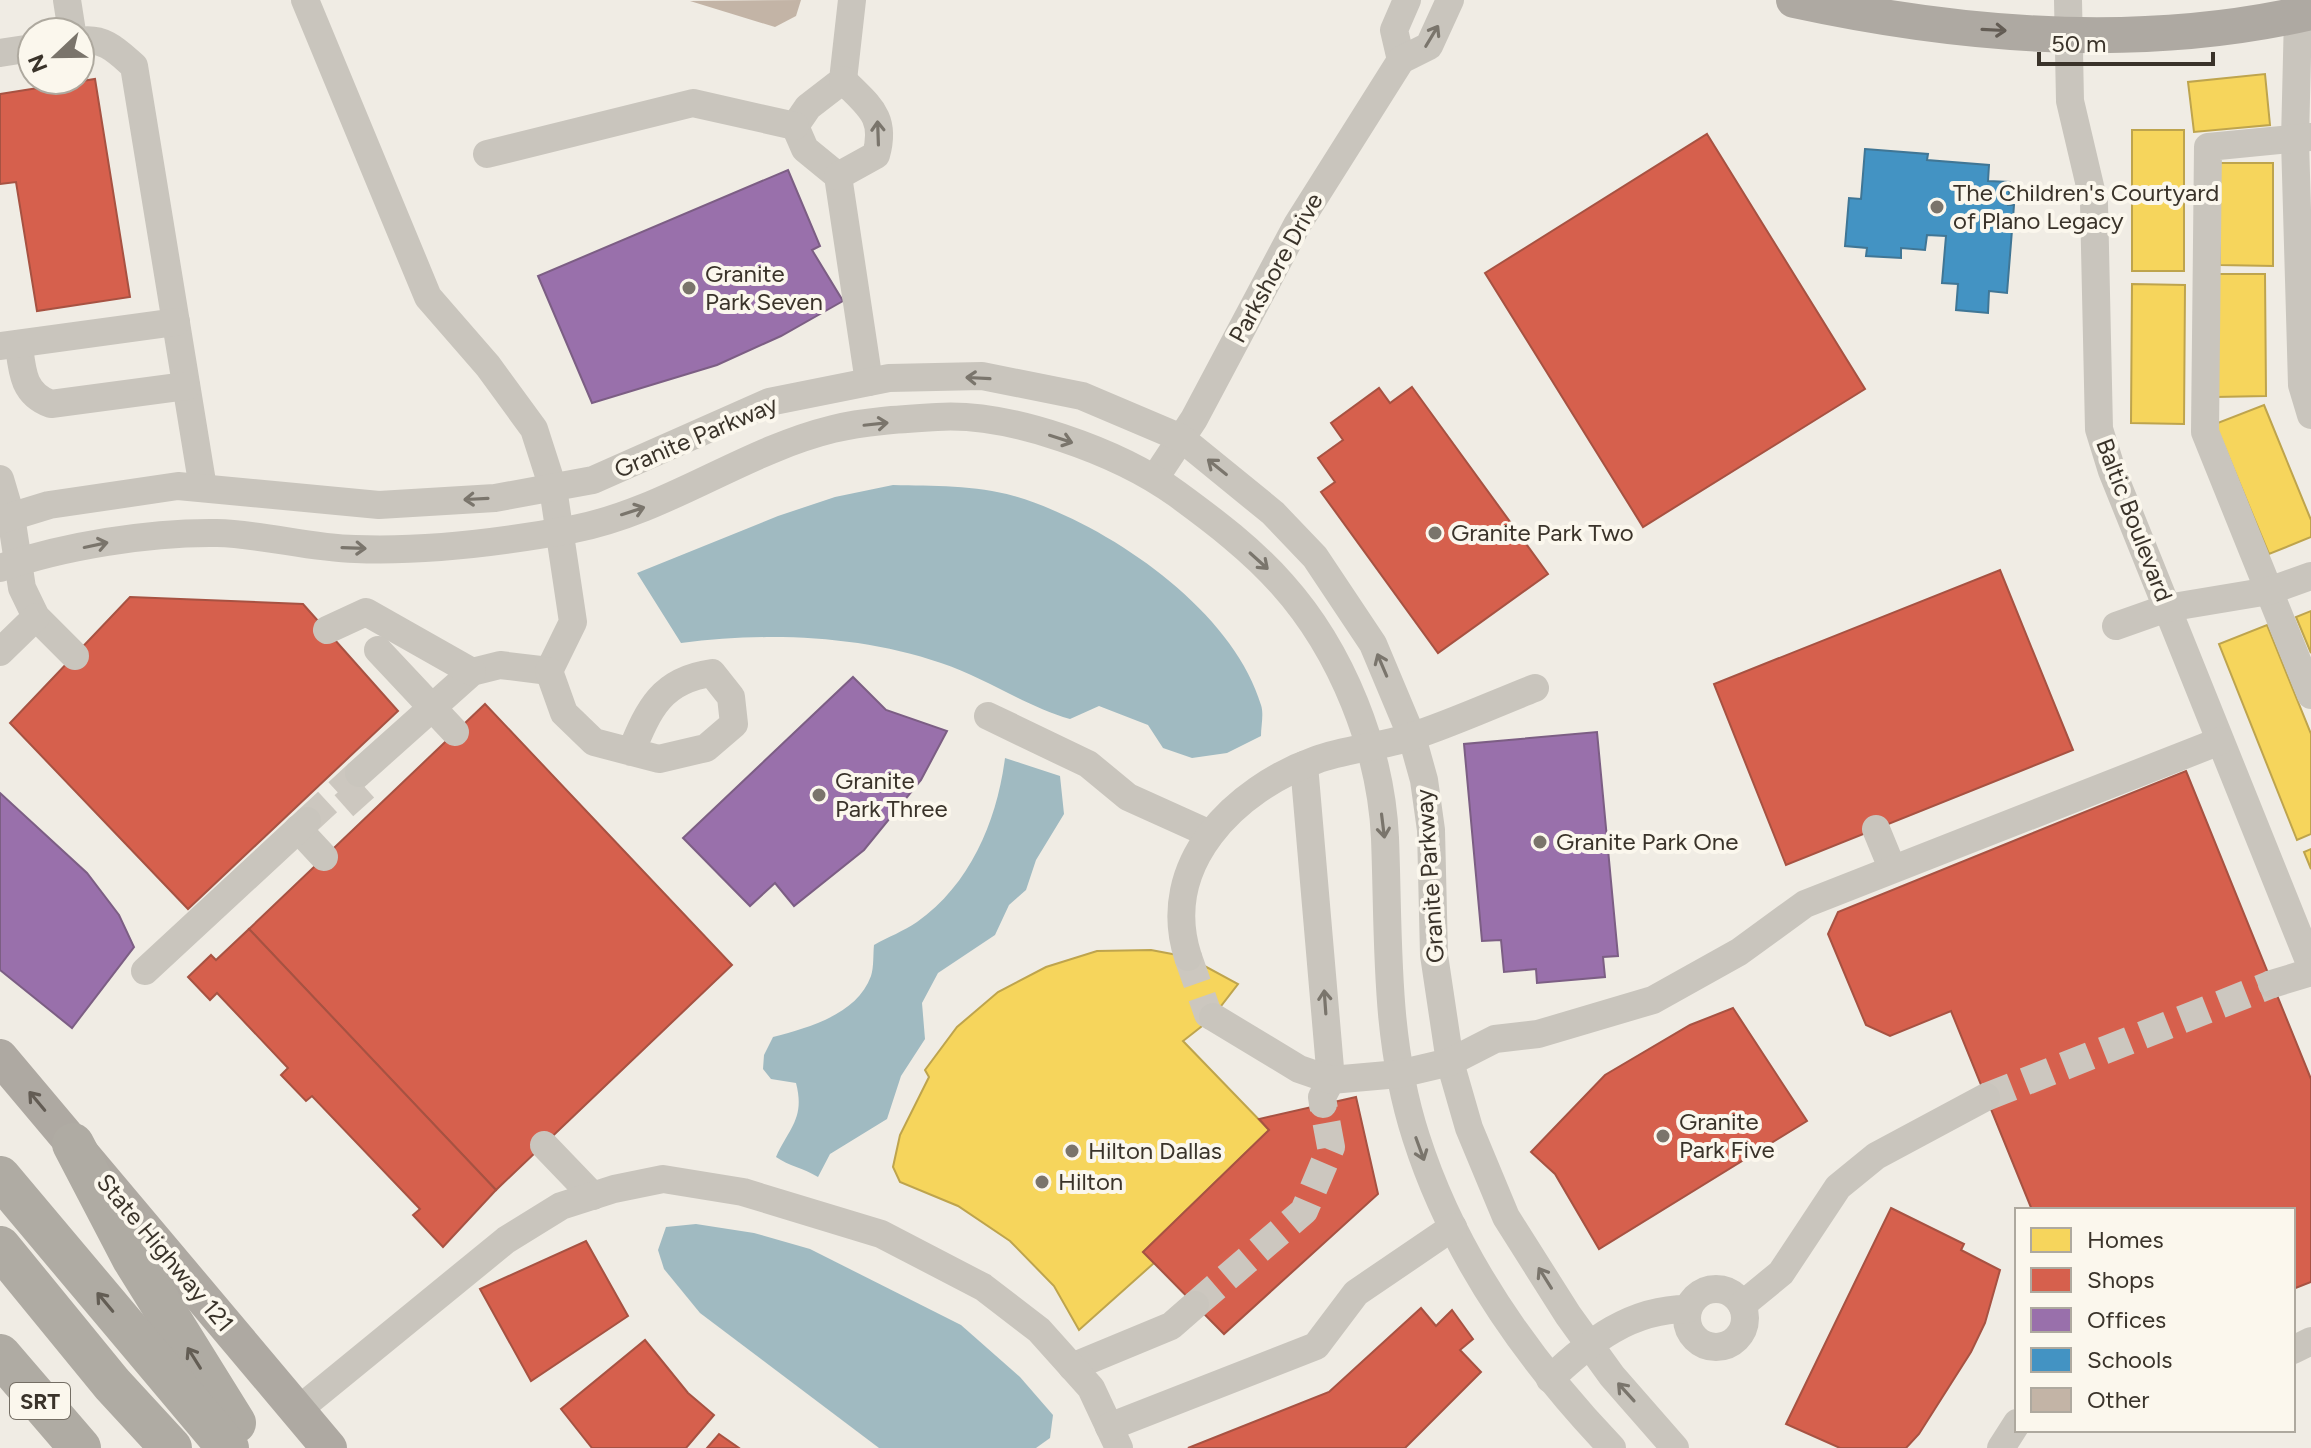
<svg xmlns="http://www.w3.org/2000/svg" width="2311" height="1448" font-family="Figtree,sans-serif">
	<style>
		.water { fill: #a0bac1 }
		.homes { fill: #f6d55c; stroke: #bea44d; stroke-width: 2 }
		.shops { fill: #d6604d; stroke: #a75242; stroke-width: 2 }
		.offices { fill: #9970ab; stroke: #7c5e84; stroke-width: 2 }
		.schools { fill: #4393c3; stroke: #407695; stroke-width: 2 }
		.building { fill: #c3b4a6 }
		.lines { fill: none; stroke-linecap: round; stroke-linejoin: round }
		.minor-tunnel { stroke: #ccc7bf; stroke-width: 28; stroke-dasharray: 28 14; stroke-linecap: butt }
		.minor { stroke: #c9c5bd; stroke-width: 28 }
		.major { stroke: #aea9a2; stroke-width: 36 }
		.highway { stroke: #afaba3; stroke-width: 42 }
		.oneway { stroke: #635c54 }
		.oneway2 { stroke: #7a756c }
		.oneway3 { stroke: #635d54 }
		.poi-dot { fill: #7a746b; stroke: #fbf7ed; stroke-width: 3 }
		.labels { text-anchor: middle; stroke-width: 8; stroke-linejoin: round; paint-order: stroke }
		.shield { fill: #fbf7ed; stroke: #746e64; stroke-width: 2 }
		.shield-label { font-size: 22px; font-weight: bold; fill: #3a332a }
		.poi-label { font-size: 24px; fill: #3a332a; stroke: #fbf7ed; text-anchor: start }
		.street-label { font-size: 24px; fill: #3a332a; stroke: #fbf7ed }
	</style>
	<rect width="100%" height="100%" fill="#f0ece4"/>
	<g class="water">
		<path d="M893,485C932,486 976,485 1014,496C1106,523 1233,609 1261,705C1264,714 1261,726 1261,736L1227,753L1192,758L1163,748L1148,725L1099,706L1070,719C1025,706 986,678 941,663C859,635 767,632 681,643L637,573L778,516L835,497Z"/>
		<path d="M1005,758L1060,776L1064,814L1036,860L1026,890L1009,905L995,935L938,973L922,1003L925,1039L901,1076L887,1119L830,1154L818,1177C803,1168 789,1166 776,1157C790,1127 805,1118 796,1083L771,1079L763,1069L764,1055L773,1037C807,1028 857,1015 871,976C874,967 873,954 874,945C888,937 904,931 917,922C971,884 997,820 1005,758Z"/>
		<polygon points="696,1224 754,1233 810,1249 961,1325 1020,1377 1053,1415 1050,1438 1036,1448 879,1448 700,1313 664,1269 658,1250 666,1227"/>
	</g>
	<g class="homes">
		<polygon points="2265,74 2270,125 2194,132 2188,82"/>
		<rect x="2132" y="130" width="52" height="141"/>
		<polygon points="2220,163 2273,163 2273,266 2220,265"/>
		<polygon points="2213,274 2265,274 2266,396 2215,397"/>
		<polygon points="2132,284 2185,285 2184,424 2131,423"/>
		<polygon points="2264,405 2311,520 2311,537 2269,554 2215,424"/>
		<polygon points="2311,611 2311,653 2296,617"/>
		<polygon points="2267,625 2311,734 2311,834 2297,840 2219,644"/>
		<polygon points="2311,849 2311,869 2304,852"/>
		<polygon points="1151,950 1188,957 1238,984 1211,1019 1183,1041 1269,1130 1143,1252 1154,1263 1079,1330 1054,1286 1010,1241 958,1206 900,1182 893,1167 900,1135 929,1077 925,1070 957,1027 998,992 1046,967 1097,951"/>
	</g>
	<g class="shops">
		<polygon points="95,79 130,297 37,311 16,182 0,184 0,94"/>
		<polygon points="1707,134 1865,389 1643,527 1485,273"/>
		<polygon points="1412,387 1548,574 1438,653 1321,492 1335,482 1318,458 1343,440 1331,423 1379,388 1390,403"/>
		<polygon points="2000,570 2073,750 1786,865 1714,684"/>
		<polygon points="130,597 303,604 398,711 188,909 10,723"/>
		<polygon points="485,704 732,965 496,1190 249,929"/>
		<polygon points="2186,771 2311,1079 2311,1282 2293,1289 2293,1210 2032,1210 1951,1011 1890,1036 1866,1025 1828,934 1838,912"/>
		<polygon points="249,929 496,1190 443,1247 413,1215 420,1209 312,1096 306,1101 281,1075 288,1068 217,993 210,1000 188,977 211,955 216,960"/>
		<polygon points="1733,1008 1807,1121 1599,1249 1555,1174 1531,1152 1605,1075 1690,1025"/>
		<polygon points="1356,1097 1378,1194 1224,1334 1143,1252 1269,1130 1259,1119"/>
		<polygon points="1891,1208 1964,1244 1961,1250 2000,1270 1985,1323 1971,1352 1919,1434 1906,1448 1840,1448 1786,1424"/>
		<polygon points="586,1241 628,1316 531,1381 480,1289"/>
		<polygon points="1421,1308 1436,1326 1452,1310 1473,1339 1460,1350 1481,1372 1405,1448 1188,1448 1329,1392"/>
		<polygon points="645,1340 688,1393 714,1415 686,1448 592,1448 561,1409"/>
		<polygon points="719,1434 739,1448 707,1448"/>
	</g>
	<g class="offices">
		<polygon points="788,170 820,246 812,250 843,301 781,336 717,365 592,403 538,276"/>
		<polygon points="853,677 886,710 947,731 921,780 864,850 794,906 775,883 750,906 683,838"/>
		<polygon points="1597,732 1618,956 1603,957 1605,977 1537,983 1536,969 1504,972 1501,940 1482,941 1464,744"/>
		<polygon points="0,793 87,873 119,915 134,947 72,1028 0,970"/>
	</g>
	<polygon class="schools" points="1865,149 1928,154 1927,160 1989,165 1988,181 2010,182 2008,205 2014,205 2007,293 1989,291 1988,313 1956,310 1958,284 1942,283 1946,236 1927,235 1925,250 1901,248 1901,258 1866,256 1867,248 1845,246 1849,198 1861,199"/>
	<polygon class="building" points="801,0 796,16 775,27 690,1"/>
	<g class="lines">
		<g class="minor-tunnel">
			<polyline points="345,786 370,814"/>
			<polyline points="307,821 359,773"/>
			<polyline points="1188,957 1208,1014 1213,1017"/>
			<polyline points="1986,1097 2272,984"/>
			<polyline points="1195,1305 1304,1211 1331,1147 1323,1104"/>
		</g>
		<g class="minor">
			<polyline points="67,0 72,32"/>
			<polyline points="305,0 428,297 488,366 534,429 553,488 573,622 549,671 500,665 472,672 359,773"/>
			<polyline points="852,0 843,80 808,107 795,126 805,149 838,176 869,382"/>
			<polyline points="2068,0 2070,101 2094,203 2099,429 2112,471 2311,966"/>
			<polyline points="2298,15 2295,140 2302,385 2311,415"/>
			<path d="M80,41C104,37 117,51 134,66L203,488"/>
			<polyline points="0,53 32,48"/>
			<polyline points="1401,60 1394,30 1407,0"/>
			<polyline points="2311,137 2208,147 2205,432 2311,695"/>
			<polyline points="487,154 693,103 795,126"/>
			<path d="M838,176L876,155C887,116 868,106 843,80"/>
			<path d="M19,345C22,371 23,394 51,404L186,386"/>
			<polyline points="1,346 176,322"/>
			<polyline points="1155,478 1194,419 1297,225 1401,60 1429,46 1450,0"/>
			<polyline points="0,479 11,516 22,588 36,617 75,656"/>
			<polyline points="0,520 49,505 178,486 379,505 495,498 593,480 769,402 889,378 982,376 1082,396 1181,438 1273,513 1315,557 1373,644 1412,737 1424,780 1431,830 1434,955 1450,1062 1469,1128 1506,1217 1568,1315 1612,1376 1675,1448"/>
			<path d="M0,568C63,546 150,532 217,533C263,534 309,548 355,549C428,552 503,542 574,529C666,511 743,451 833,429C866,421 904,419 937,417C1009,412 1119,452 1177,494C1214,521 1252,550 1282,584C1342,651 1381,749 1385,838C1389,940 1384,1038 1416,1137C1454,1256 1526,1358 1612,1448"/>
			<polyline points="2116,626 2167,608 2269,591 2311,576"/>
			<polyline points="327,630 366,612 472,672"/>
			<polyline points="378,650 455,732"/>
			<polyline points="0,652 36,617"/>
			<path d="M549,671L564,713L594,742L659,759L706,748L734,724L731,697L712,673C662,680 649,708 631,752"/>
			<polyline points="988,716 1088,764 1128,797 1210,834"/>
			<polyline points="1304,765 1331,1080 1322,1097 1323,1104"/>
			<polyline points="298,829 324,857"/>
			<polyline points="1876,829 1892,868"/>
			<path d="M1188,957C1158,864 1235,789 1316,760C1345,749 1380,747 1410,737C1453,723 1494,704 1535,688"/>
			<polyline points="145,971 307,821"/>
			<polyline points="2272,984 2311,972"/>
			<polyline points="1213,1017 1299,1069 1331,1080 1399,1074 1450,1062 1495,1039 1538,1034 1653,1000 1739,952 1805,904 2220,741"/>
			<polyline points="544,1145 593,1196"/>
			<circle cx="1716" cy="1318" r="29"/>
			<polyline points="1742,1305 1781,1273 1838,1187 1876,1156 1986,1097"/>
			<polyline points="2293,1350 2311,1341"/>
			<polyline points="1072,1367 1171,1326 1195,1305"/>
			<path d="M1550,1379C1590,1341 1631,1309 1687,1309"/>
			<polyline points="298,1410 506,1240 561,1206 614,1189 663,1179 743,1192 881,1234 983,1287 1039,1330 1091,1388 1119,1448"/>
			<polyline points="1109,1427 1316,1346 1356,1293 1453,1227"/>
			<polyline points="2001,1448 2017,1423"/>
		</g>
		<g class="major">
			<path d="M1794,0C1960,36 2143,51 2311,12"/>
			<polyline points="0,1057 329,1448"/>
		</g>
		<g class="highway">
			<polyline points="73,1144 133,1259 235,1423"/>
			<polyline points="0,1177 228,1448"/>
			<polyline points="0,1247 112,1384 171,1448"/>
			<polyline points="0,1355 80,1448"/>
		</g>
	</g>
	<defs><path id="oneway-shaft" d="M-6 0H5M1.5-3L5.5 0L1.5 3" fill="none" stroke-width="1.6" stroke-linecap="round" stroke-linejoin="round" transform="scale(2)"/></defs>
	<g class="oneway">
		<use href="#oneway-shaft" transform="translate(1994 30) rotate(3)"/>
		<use href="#oneway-shaft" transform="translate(37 1101) rotate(-130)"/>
	</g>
	<g class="oneway2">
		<use href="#oneway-shaft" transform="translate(1432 36) rotate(-59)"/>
		<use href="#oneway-shaft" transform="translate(878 133) rotate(-92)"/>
		<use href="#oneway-shaft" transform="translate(978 378) rotate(-177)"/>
		<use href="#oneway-shaft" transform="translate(876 424) rotate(-6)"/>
		<use href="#oneway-shaft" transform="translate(1061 439) rotate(18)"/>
		<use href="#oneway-shaft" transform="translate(1217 467) rotate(-141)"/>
		<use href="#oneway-shaft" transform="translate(476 499) rotate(177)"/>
		<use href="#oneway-shaft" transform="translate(633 511) rotate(-18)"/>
		<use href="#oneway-shaft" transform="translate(96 545) rotate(-12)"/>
		<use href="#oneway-shaft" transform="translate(354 548) rotate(2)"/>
		<use href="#oneway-shaft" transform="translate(1259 561) rotate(42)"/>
		<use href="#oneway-shaft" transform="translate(1382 665) rotate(-113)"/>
		<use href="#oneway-shaft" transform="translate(1383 826) rotate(83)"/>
		<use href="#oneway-shaft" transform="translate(1325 1002) rotate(-94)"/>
		<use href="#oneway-shaft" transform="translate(1420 1149) rotate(70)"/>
		<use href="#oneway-shaft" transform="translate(1545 1278) rotate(-122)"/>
		<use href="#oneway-shaft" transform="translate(1626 1392) rotate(-132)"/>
	</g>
	<g class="oneway3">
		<use href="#oneway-shaft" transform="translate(105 1302) rotate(-130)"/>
		<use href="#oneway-shaft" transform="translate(194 1358) rotate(-122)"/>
	</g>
	<g class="poi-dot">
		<circle cx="1937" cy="207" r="8"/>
		<circle cx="689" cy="288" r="8"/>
		<circle cx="1435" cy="533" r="8"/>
		<circle cx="819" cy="795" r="8"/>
		<circle cx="1540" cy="842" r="8"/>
		<circle cx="1663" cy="1136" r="8"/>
		<circle cx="1072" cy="1151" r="8"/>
		<circle cx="1042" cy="1182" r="8"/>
	</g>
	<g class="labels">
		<rect class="shield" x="10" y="1383" width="60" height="36" rx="6"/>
		<g class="shield-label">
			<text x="40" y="1409">SRT</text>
		</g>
		<g class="poi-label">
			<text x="1953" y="201">The Children's Courtyard<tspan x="1953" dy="28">of Plano Legacy</tspan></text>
			<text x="705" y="282">Granite<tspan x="705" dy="28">Park Seven</tspan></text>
			<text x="1451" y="541">Granite Park Two</text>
			<text x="835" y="789">Granite<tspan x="835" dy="28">Park Three</tspan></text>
			<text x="1556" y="850">Granite Park One</text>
			<text x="1679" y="1130">Granite<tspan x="1679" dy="28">Park Five</tspan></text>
			<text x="1088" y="1159">Hilton Dallas</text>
			<text x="1058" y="1190">Hilton</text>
		</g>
		<g class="street-label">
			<text transform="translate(1276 268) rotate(-61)" y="8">Parkshore Drive</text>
			<text transform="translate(696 437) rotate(-23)" y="8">Granite Parkway</text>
			<text transform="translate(2134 520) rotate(69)" y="8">Baltic Boulevard</text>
			<text transform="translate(1430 876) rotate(-94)" y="8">Granite Parkway</text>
			<text transform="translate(165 1253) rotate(50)" y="8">State Highway 121</text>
		</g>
	</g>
	<rect x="2015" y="1208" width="280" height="224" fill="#fbf7ed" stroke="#aea99f" stroke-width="2"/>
	<rect x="2031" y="1228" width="40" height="24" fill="#f6d55c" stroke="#aea99f" stroke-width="2"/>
	<text x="2087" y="1248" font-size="24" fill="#3a332a">Homes</text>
	<rect x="2031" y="1268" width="40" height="24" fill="#d6604d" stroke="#aea99f" stroke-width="2"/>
	<text x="2087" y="1288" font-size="24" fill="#3a332a">Shops</text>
	<rect x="2031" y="1308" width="40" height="24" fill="#9970ab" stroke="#aea99f" stroke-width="2"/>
	<text x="2087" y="1328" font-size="24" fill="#3a332a">Offices</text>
	<rect x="2031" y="1348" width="40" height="24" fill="#4393c3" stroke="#aea99f" stroke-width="2"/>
	<text x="2087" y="1368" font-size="24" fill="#3a332a">Schools</text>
	<rect x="2031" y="1388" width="40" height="24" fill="#c3b4a6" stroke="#aea99f" stroke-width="2"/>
	<text x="2087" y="1408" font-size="24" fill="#3a332a">Other</text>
	<g transform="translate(56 56) rotate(248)"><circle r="38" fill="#fbf7ed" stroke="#aea99f" stroke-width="2"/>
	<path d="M0-6L14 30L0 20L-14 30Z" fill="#7a746b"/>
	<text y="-12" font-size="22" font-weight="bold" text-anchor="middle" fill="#3a332a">N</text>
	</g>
	<path d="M2039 52v12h174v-12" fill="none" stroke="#3a332a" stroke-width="4"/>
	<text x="2051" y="52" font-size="24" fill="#3a332a" stroke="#fbf7ed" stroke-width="6" paint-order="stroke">50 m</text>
</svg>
